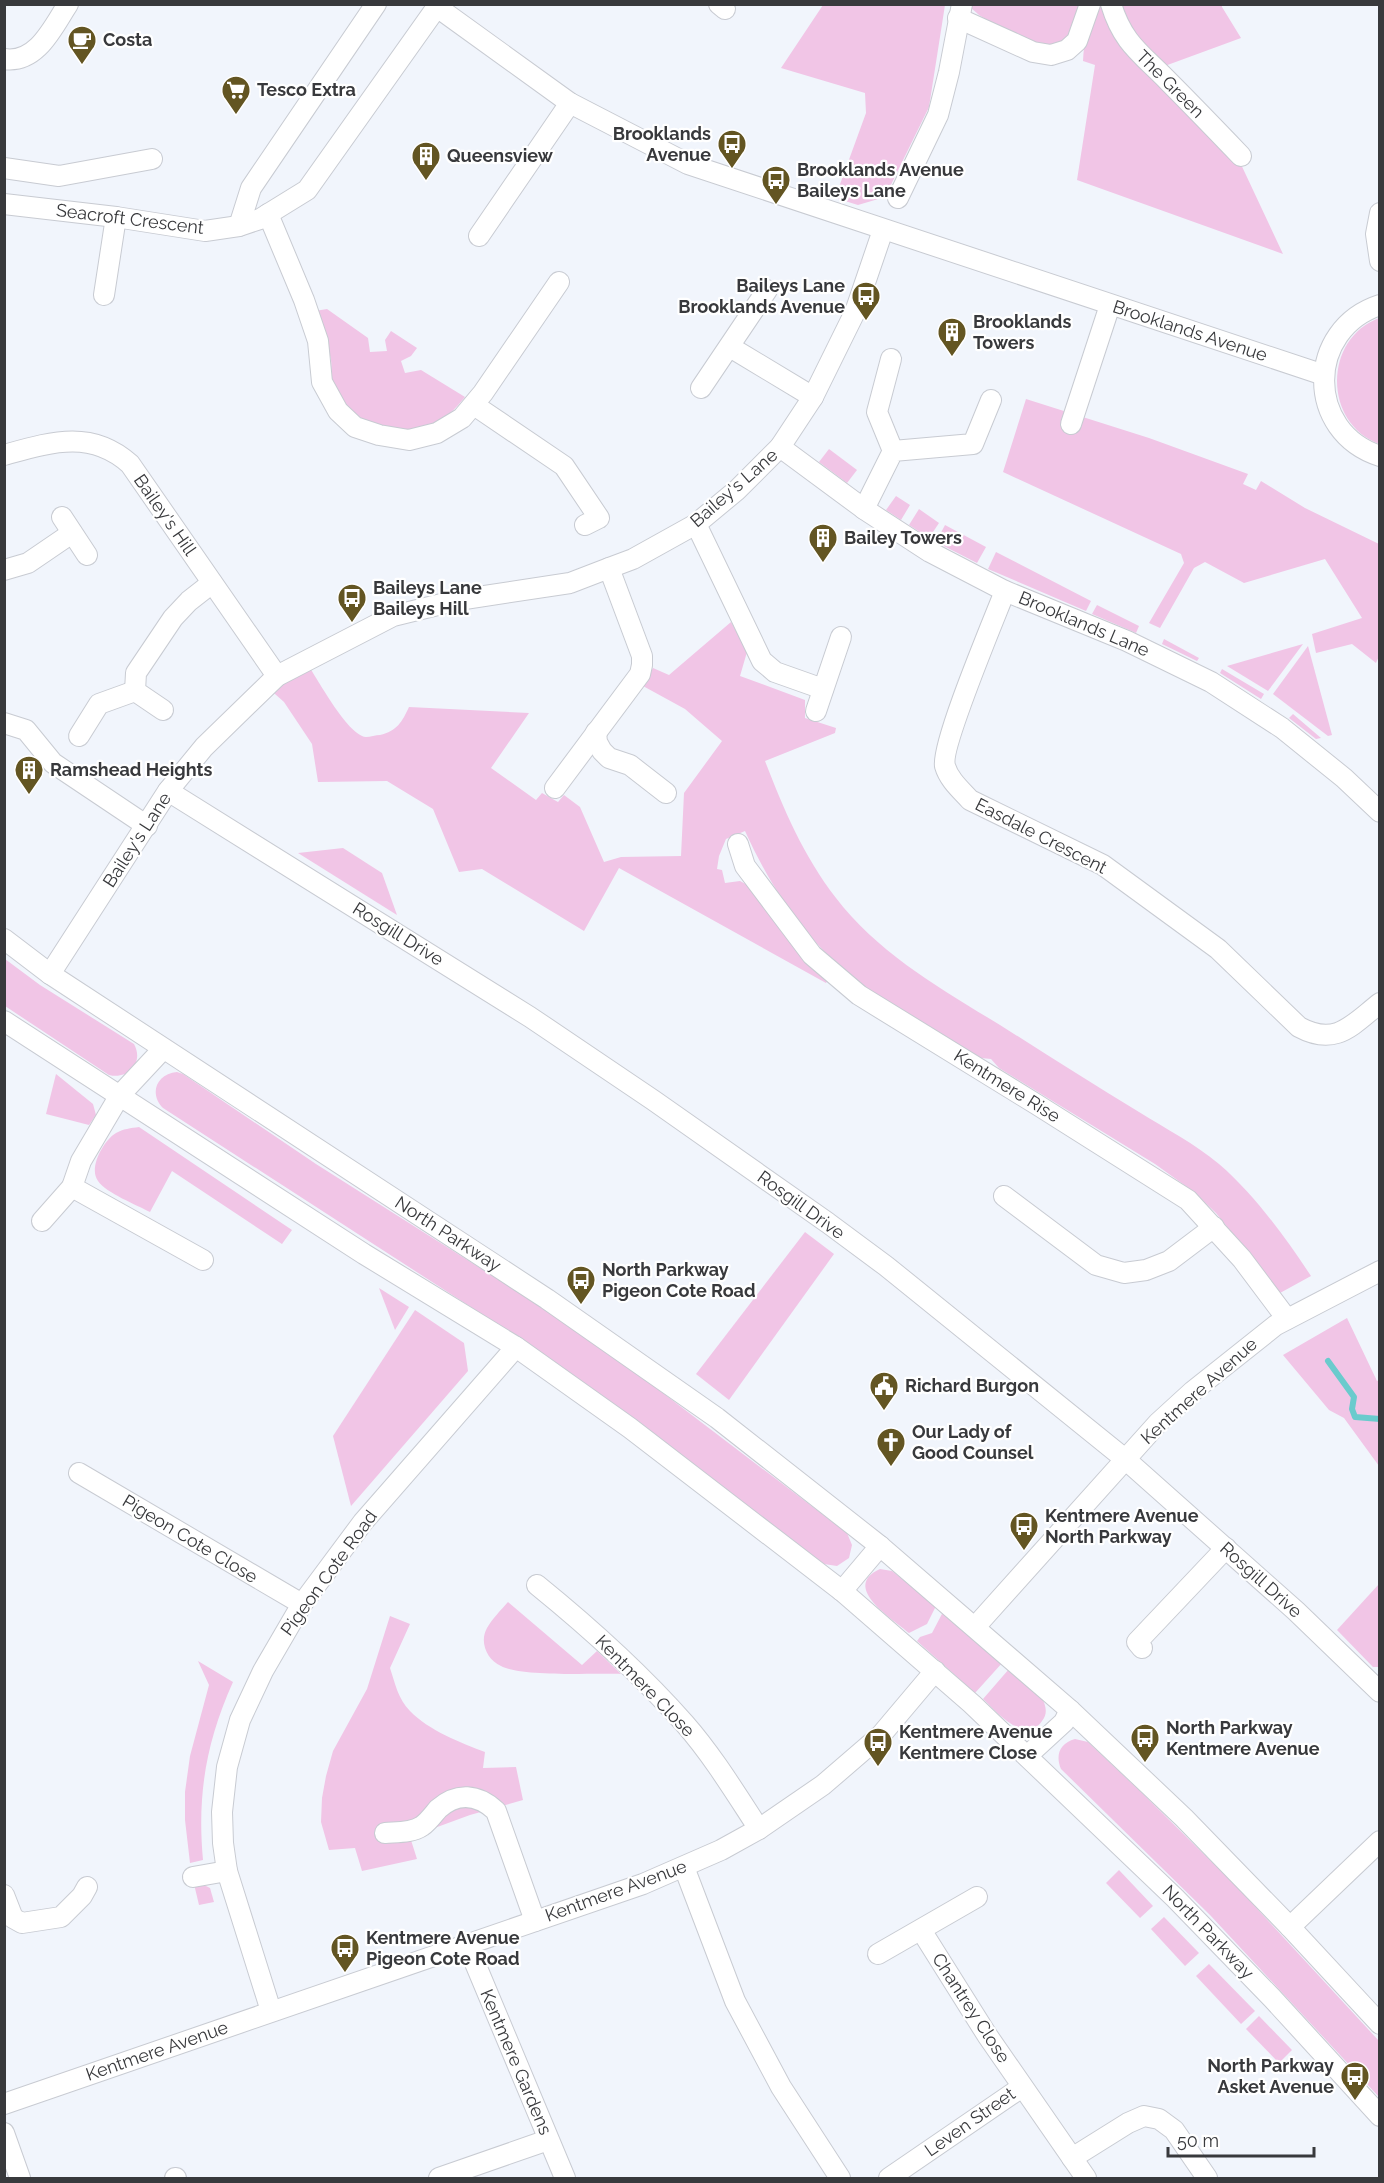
<svg xmlns="http://www.w3.org/2000/svg" width="1384" height="2183" font-family="Raleway,sans-serif">
	<style>
		.green { fill: #f1c5e6 }
		.lines { fill: none; stroke-linecap: round; stroke-linejoin: round }
		.stream { stroke: #6acbcd; stroke-width: 6 }
		.minor-casing { stroke: #c8cbd2; stroke-width: 22 }
		.minor { stroke: #fff; stroke-width: 20 }
		.labels { text-anchor: middle; stroke-width: 4.5; stroke-linejoin: round; paint-order: stroke }
		.poi-label { font-size: 18px; font-weight: bold; fill: #38393c; stroke: #fff; text-anchor: start }
		.street-label { font-size: 18px; fill: #38393c; stroke: #fff }
	</style>
	<rect width="100%" height="100%" fill="#f1f5fc"/>
	<g class="green">
		<polygon points="971,4 1085,5 1072,37 1052,48 1030,46 979,15 970,7"/>
		<polygon points="823,5 945,5 929,107 885,197 858,205 835,198 866,113 865,93 781,68"/>
		<path d="M1094,5H1107L1238,158L1283,254L1077,180L1095,65L1083,61C1084,41 1088,24 1094,5Z"/>
		<polygon points="1118,5 1222,5 1222,7 1241,38 1162,67 1143,49"/>
		<path d="M327,309L368,338L370,352L387,351L385,340L391,331L417,348L411,356L401,361L405,373L421,370L465,397C455,409 444,421 429,426C392,439 346,421 333,383C330,376 332,367 331,360C328,343 322,327 315,311Z"/>
		<path d="M1379,318V444C1323,423 1323,339 1379,318Z"/>
		<polygon points="1026,399 1149,438 1248,474 1243,484 1256,490 1261,481 1305,508 1379,544 1380,654 1376,663 1352,644 1316,653 1312,634 1362,618 1325,559 1244,583 1205,562 1194,568 1160,628 1149,623 1184,563 1181,554 1003,472"/>
		<polygon points="829,449 857,470 847,483 819,462"/>
		<polygon points="896,496 910,505 901,520 886,510"/>
		<polygon points="919,509 939,523 929,538 909,525"/>
		<polygon points="945,525 986,547 977,563 936,542"/>
		<polygon points="996,552 1091,601 1086,611 988,569"/>
		<polygon points="1097,605 1139,626 1136,633 1092,614"/>
		<path d="M731,622L747,652L740,676L805,700V718L836,728L835,733L765,761C784,810 803,855 836,898C878,953 941,989 1000,1025C1046,1054 1092,1084 1139,1112C1166,1129 1194,1143 1219,1164C1255,1195 1285,1237 1311,1276L1280,1293L1216,1213L1194,1192L1155,1164L999,1068L991,1059L981,1058C946,1037 909,1017 875,994C815,954 774,895 745,831L726,839L719,856L717,869L722,870L725,883L740,881L753,888L780,930L801,955L828,980L826,983L619,868L584,931L482,869L459,872L433,809L387,781L318,782L312,744L284,702L266,686L305,660C316,676 347,735 366,737C370,737 376,735 380,735C397,731 402,722 409,707L529,713L491,768L536,800L542,793L558,802L564,795L580,807L604,862L621,857L681,856L684,793L722,741L685,709L643,686L653,668L669,675Z"/>
		<polygon points="1164,639 1199,658 1197,661 1162,644"/>
		<polygon points="1303,644 1268,691 1227,666"/>
		<polygon points="1308,646 1332,735 1328,736 1273,694"/>
		<polygon points="1222,669 1264,694 1261,699 1220,673"/>
		<polygon points="1293,714 1321,738 1316,739 1289,718"/>
		<polygon points="343,848 382,873 397,915 298,853"/>
		<path d="M5,959L40,985L134,1044C144,1062 129,1080 109,1075L5,1006Z"/>
		<path d="M177,1072L183,1074L316,1164L551,1313L655,1387L847,1533L852,1545L849,1558L837,1566L824,1564L633,1419L528,1344L163,1108C149,1094 156,1074 177,1072Z"/>
		<polygon points="56,1074 93,1104 96,1115 89,1125 46,1114"/>
		<path d="M139,1127L292,1230L282,1244L172,1171L150,1212C137,1205 106,1193 98,1181C88,1168 104,1140 116,1133C123,1129 131,1128 139,1127Z"/>
		<polygon points="805,1232 834,1254 729,1400 696,1374"/>
		<polygon points="379,1288 409,1307 395,1330"/>
		<polygon points="415,1310 464,1343 468,1371 351,1506 333,1436"/>
		<polygon points="1347,1318 1377,1381 1379,1380 1379,1466 1344,1418 1329,1410 1283,1355"/>
		<path d="M880,1569L892,1571L936,1606L927,1624L909,1633C893,1619 840,1587 880,1569Z"/>
		<polygon points="1379,1584 1379,1667 1373,1667 1337,1630"/>
		<path d="M508,1602L582,1665L597,1651L621,1674C595,1673 522,1677 501,1666C487,1660 479,1642 487,1628C492,1619 501,1610 508,1602Z"/>
		<polygon points="943,1612 1003,1662 975,1693 917,1641 920,1637 932,1633"/>
		<path d="M390,1616L410,1624L390,1668C395,1683 398,1699 410,1711C428,1730 461,1743 485,1752L483,1768L516,1767L523,1800L470,1815L410,1837L417,1859L362,1871L355,1848L329,1850L321,1822L322,1798L326,1776L333,1751L367,1689Z"/>
		<path d="M198,1661L233,1682C206,1742 197,1795 203,1860L190,1863L185,1820V1792L190,1756L209,1685Z"/>
		<path d="M1009,1669L1042,1698C1046,1706 1048,1714 1042,1721C1025,1746 996,1711 983,1699Z"/>
		<path d="M1075,1739L1088,1742L1141,1792L1238,1888L1379,2041V2097L1210,1915L1061,1769C1055,1755 1060,1743 1075,1739Z"/>
		<polygon points="1119,1870 1153,1906 1140,1918 1106,1883"/>
		<polygon points="194,1884 202,1884 210,1888 214,1902 199,1905"/>
		<polygon points="1164,1917 1199,1953 1185,1966 1151,1929"/>
		<polygon points="1209,1964 1255,2011 1241,2024 1196,1976"/>
		<polygon points="1259,2016 1292,2050 1279,2063 1246,2029"/>
	</g>
	<g class="lines">
		<polyline class="stream" points="1328,1361 1354,1397 1352,1409 1355,1417 1380,1419"/>
		<g class="minor-casing">
			<g id="minor">
				<polyline points="719,4 725,9"/>
				<path d="M1111,4C1123,44 1142,54 1169,82C1193,106 1217,131 1241,156"/>
				<polyline points="437,7 570,103 688,164 1324,375"/>
				<polyline points="958,18 1033,52 1051,55 1067,50 1077,41 1090,4"/>
				<path d="M4,59C37,64 53,27 68,4"/>
				<polyline points="4,168 59,176 152,159"/>
				<polyline points="898,198 938,115 949,72 962,4"/>
				<polyline points="4,204 116,217 205,231 239,226 260,219 307,190 439,4"/>
				<polyline points="1380,213 1376,234 1380,261"/>
				<polyline points="268,214 304,300 318,341 322,382 338,411 355,427 379,435 409,440 437,433 462,418 483,393 559,282"/>
				<polyline points="239,226 251,188 376,4"/>
				<polyline points="479,236 570,103"/>
				<polyline points="104,295 116,217"/>
				<path d="M1380,305C1306,329 1305,432 1380,456"/>
				<polyline points="730,347 813,397"/>
				<polyline points="891,359 877,412 893,451"/>
				<polyline points="701,388 767,290"/>
				<polyline points="474,405 564,466 599,518 585,525"/>
				<polyline points="1071,424 1110,305"/>
				<polyline points="780,447 864,509 930,552 1005,591 1127,641 1211,682 1282,728 1344,778 1380,812"/>
				<path d="M4,455C51,442 91,429 130,464L277,676"/>
				<polyline points="864,509 893,451 973,444 991,400"/>
				<polyline points="62,517 87,555"/>
				<polyline points="696,524 762,661 775,672 823,689"/>
				<polyline points="4,570 28,563 72,533"/>
				<path d="M1005,591C995,617 940,747 945,766C949,780 961,790 970,800L1103,865L1218,949L1299,1027C1336,1047 1352,1025 1380,1003"/>
				<polyline points="163,710 135,691 136,673 173,618 189,601 212,583"/>
				<polyline points="816,711 841,637"/>
				<polyline points="4,723 26,730 53,763 147,826"/>
				<polyline points="596,732 597,742 602,751 609,758 630,765 666,793"/>
				<polyline points="79,736 99,704 135,691"/>
				<polyline points="555,788 640,674 642,665 642,656 609,568"/>
				<polyline points="168,791 530,1017 653,1100 828,1223 886,1266 1125,1459 1296,1611 1380,1692"/>
				<polyline points="738,844 745,866 812,955 859,995 1036,1104 1188,1200 1242,1259 1287,1319"/>
				<polyline points="4,939 50,974 547,1299 717,1418 880,1546 1070,1710 1184,1818 1290,1927 1380,2024"/>
				<polyline points="50,974 168,791 204,747 277,676 393,616 458,600 570,583 609,568 633,559 696,524 737,490 780,447 813,397 855,312 883,230"/>
				<polyline points="4,1021 364,1254 516,1347 630,1428 842,1591 972,1704 1175,1898 1272,1998 1380,2116"/>
				<polyline points="163,1049 120,1095 81,1161 72,1187 203,1260"/>
				<polyline points="1004,1196 1096,1265 1124,1273 1146,1270 1169,1261 1214,1227"/>
				<polyline points="42,1221 72,1187"/>
				<polyline points="79,1473 302,1604"/>
				<path d="M537,1585C590,1628 640,1673 685,1724C713,1756 736,1794 759,1829"/>
				<polyline points="842,1591 880,1546"/>
				<polyline points="975,1627 1158,1423 1193,1391 1276,1325 1380,1271"/>
				<polyline points="1142,1648 1137,1642 1226,1548"/>
				<polyline points="1027,1756 1064,1722 1070,1710"/>
				<path d="M385,1833C397,1832 412,1833 422,1826C428,1822 433,1815 438,1809C457,1792 478,1794 496,1811L535,1921"/>
				<polyline points="684,1867 735,2001 781,2087 840,2178"/>
				<polyline points="193,1877 227,1871"/>
				<polyline points="4,1895 13,1918 22,1923 61,1917 82,1896 87,1887"/>
				<polyline points="1290,1927 1380,1841"/>
				<polyline points="921,1930 987,2035 1086,2178"/>
				<polyline points="467,1944 565,2178"/>
				<polyline points="878,1954 977,1897"/>
				<polyline points="271,2011 227,1871 223,1843 222,1812 227,1767 240,1720 263,1671 302,1604 363,1522 516,1347"/>
				<polyline points="4,2104 643,1884 721,1850 759,1829 823,1785 881,1735 935,1671"/>
				<polyline points="4,2133 20,2178"/>
				<polyline points="1072,2158 1128,2123 1144,2116 1159,2119 1174,2130 1207,2178"/>
				<polyline points="175,2178 176,2178"/>
				<polyline points="439,2178 548,2140"/>
				<polyline points="889,2178 1022,2087"/>
			</g>
		</g>
		<use href="#minor" class="minor"/>
	</g>
	<defs>
		<g id="cafe-pin" transform="scale(1.5)"><path d="M0 17L-7.5 6A9.5 9.5 0 1 1 7.5 6Z" fill="#635522" stroke="#fff"/><path d="M-5.5-4.5H6V0H3Q3 3.5 0 3.5H-2.5Q-5.5 3.5-5.5 0ZM3-3.2v2h1.7v-2ZM-6 4.5H4V6H-6Z" fill="#fff"/></g>
		<g id="supermarket-pin" transform="scale(1.5)"><path d="M0 17L-7.5 6A9.5 9.5 0 1 1 7.5 6Z" fill="#635522" stroke="#fff"/><path d="M-6-5.5h2.5l.6 2H6L4.5 2H-2.5L-4.4-4H-6ZM-1.5 3.2a1.3 1.3 0 1 0 .1 0ZM3 3.2a1.3 1.3 0 1 0 .1 0Z" fill="#fff"/></g>
		<g id="bus-pin" transform="scale(1.5)"><path d="M0 17L-7.5 6A9.5 9.5 0 1 1 7.5 6Z" fill="#635522" stroke="#fff"/><path d="M-5-6H5V4H4V6H2V4H-2V6H-4V4H-5ZM-3.5-4V0h7V-4ZM-3.5 1.2v1.5H-2V1.2ZM2 1.2v1.5H3.5V1.2Z" fill="#fff"/></g>
		<g id="building-pin" transform="scale(1.5)"><path d="M0 17L-7.5 6A9.5 9.5 0 1 1 7.5 6Z" fill="#635522" stroke="#fff"/><path d="M-4-6H4V6H1V3H-1V6H-4ZM-2.5-4.3h1.7v1.8h-1.7ZM.8-4.3h1.7v1.8H.8ZM-2.5-1h1.7V.8h-1.7ZM.8-1h1.7V.8H.8Z" fill="#fff"/></g>
		<g id="civic-pin" transform="scale(1.5)"><path d="M0 17L-7.5 6A9.5 9.5 0 1 1 7.5 6Z" fill="#635522" stroke="#fff"/><path d="M-.6-6.5H3V-4.5H.6V-3L4-1V1h2V6H-6V1h2V-1L-.6-3ZM-1.2 2.5V6h2.4V2.5Z" fill="#fff"/></g>
		<g id="church-pin" transform="scale(1.5)"><path d="M0 17L-7.5 6A9.5 9.5 0 1 1 7.5 6Z" fill="#635522" stroke="#fff"/><path d="M-1.2-6h2.4v3.5h3.3v2.4h-3.3V6h-2.4V-.1h-3.3v-2.4h3.3Z" fill="#fff"/></g>
	</defs>
	<g fill-rule="evenodd">
		<use href="#cafe-pin" x="82" y="40"/>
		<use href="#supermarket-pin" x="236" y="90"/>
		<use href="#bus-pin" x="732" y="144"/>
		<use href="#building-pin" x="426" y="156"/>
		<use href="#bus-pin" x="776" y="180"/>
		<use href="#bus-pin" x="866" y="296"/>
		<use href="#building-pin" x="952" y="332"/>
		<use href="#building-pin" x="823" y="538"/>
		<use href="#bus-pin" x="352" y="598"/>
		<use href="#building-pin" x="29" y="770"/>
		<use href="#bus-pin" x="581" y="1280"/>
		<use href="#civic-pin" x="884" y="1386"/>
		<use href="#church-pin" x="891" y="1442"/>
		<use href="#bus-pin" x="1024" y="1526"/>
		<use href="#bus-pin" x="1145" y="1738"/>
		<use href="#bus-pin" x="878" y="1742"/>
		<use href="#bus-pin" x="345" y="1948"/>
		<use href="#bus-pin" x="1355" y="2076"/>
	</g>
	<g class="labels">
		<g class="poi-label">
			<text x="103" y="46">Costa</text>
			<text x="257" y="96">Tesco Extra</text>
			<text x="711" y="140" text-anchor="end">Brooklands<tspan x="711" dy="21">Avenue</tspan></text>
			<text x="447" y="162">Queensview</text>
			<text x="797" y="176">Brooklands Avenue<tspan x="797" dy="21">Baileys Lane</tspan></text>
			<text x="845" y="292" text-anchor="end">Baileys Lane<tspan x="845" dy="21">Brooklands Avenue</tspan></text>
			<text x="973" y="328">Brooklands<tspan x="973" dy="21">Towers</tspan></text>
			<text x="844" y="544">Bailey Towers</text>
			<text x="373" y="594">Baileys Lane<tspan x="373" dy="21">Baileys Hill</tspan></text>
			<text x="50" y="776">Ramshead Heights</text>
			<text x="602" y="1276">North Parkway<tspan x="602" dy="21">Pigeon Cote Road</tspan></text>
			<text x="905" y="1392">Richard Burgon</text>
			<text x="912" y="1438">Our Lady of<tspan x="912" dy="21">Good Counsel</tspan></text>
			<text x="1045" y="1522">Kentmere Avenue<tspan x="1045" dy="21">North Parkway</tspan></text>
			<text x="1166" y="1734">North Parkway<tspan x="1166" dy="21">Kentmere Avenue</tspan></text>
			<text x="899" y="1738">Kentmere Avenue<tspan x="899" dy="21">Kentmere Close</tspan></text>
			<text x="366" y="1944">Kentmere Avenue<tspan x="366" dy="21">Pigeon Cote Road</tspan></text>
			<text x="1334" y="2072" text-anchor="end">North Parkway<tspan x="1334" dy="21">Asket Avenue</tspan></text>
		</g>
		<g class="street-label">
			<text transform="translate(1170 84) rotate(45)" y="6">The Green</text>
			<text transform="translate(130 219) rotate(7)" y="6">Seacroft Crescent</text>
			<text transform="translate(1190 331) rotate(18)" y="6">Brooklands Avenue</text>
			<text transform="translate(734 488) rotate(-41)" y="6">Bailey's Lane</text>
			<text transform="translate(165 515) rotate(55)" y="6">Bailey's Hill</text>
			<text transform="translate(1084 624) rotate(23)" y="6">Brooklands Lane</text>
			<text transform="translate(1041 836) rotate(27)" y="6">Easdale Crescent</text>
			<text transform="translate(137 840) rotate(-57)" y="6">Bailey's Lane</text>
			<text transform="translate(398 934) rotate(32)" y="6">Rosgill Drive</text>
			<text transform="translate(1007 1086) rotate(32)" y="6">Kentmere Rise</text>
			<text transform="translate(801 1205) rotate(36)" y="6">Rosgill Drive</text>
			<text transform="translate(448 1234) rotate(33)" y="6">North Parkway</text>
			<text transform="translate(1199 1391) rotate(-42)" y="6">Kentmere Avenue</text>
			<text transform="translate(190 1539) rotate(31)" y="6">Pigeon Cote Close</text>
			<text transform="translate(329 1573) rotate(-54)" y="6">Pigeon Cote Road</text>
			<text transform="translate(1261 1580) rotate(42)" y="6">Rosgill Drive</text>
			<text transform="translate(645 1686) rotate(46)" y="6">Kentmere Close</text>
			<text transform="translate(616 1891) rotate(-20)" y="6">Kentmere Avenue</text>
			<text transform="translate(1208 1932) rotate(46)" y="6">North Parkway</text>
			<text transform="translate(971 2008) rotate(57)" y="6">Chantrey Close</text>
			<text transform="translate(157 2051) rotate(-19)" y="6">Kentmere Avenue</text>
			<text transform="translate(516 2062) rotate(67)" y="6">Kentmere Gardens</text>
			<text transform="translate(970 2122) rotate(-35)" y="6">Leven Street</text>
		</g>
	</g>
	<rect width="1384" height="2183" fill="none" stroke="#38393c" stroke-width="12"/>
	<path d="M1168 2147v9h146v-9" fill="none" stroke="#38393c" stroke-width="3"/>
	<text x="1177" y="2147" font-size="18" fill="#38393c" stroke="#ffffff" stroke-width="4.5" paint-order="stroke">50 m</text>
</svg>
